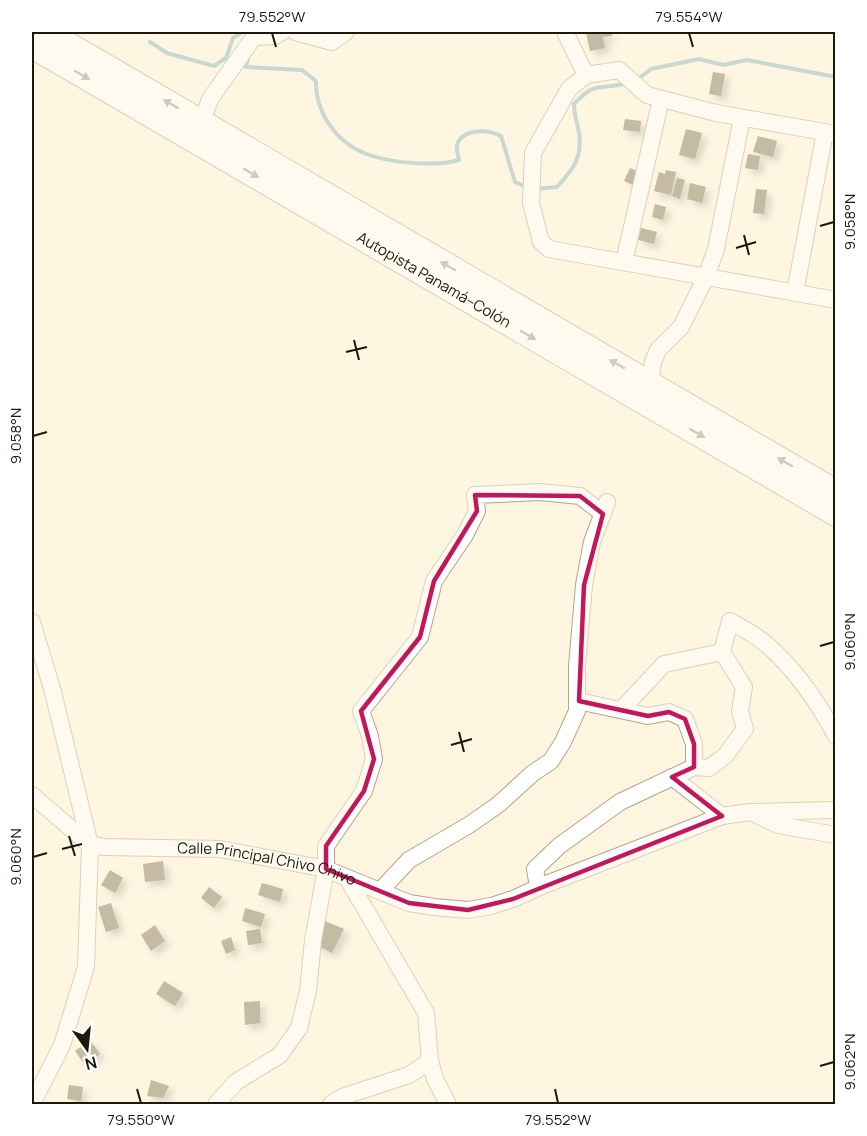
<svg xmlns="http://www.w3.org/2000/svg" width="867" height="1136" font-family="Manrope,sans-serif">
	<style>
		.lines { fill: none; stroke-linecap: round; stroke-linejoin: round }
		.stream { stroke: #87b5bd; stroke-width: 4 }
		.building { fill: #807255; filter: url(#shadow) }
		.minor-casing { stroke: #b3a587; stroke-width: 18 }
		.highway-casing { stroke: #b3a587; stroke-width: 26 }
		.minor { stroke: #fff; stroke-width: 16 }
		.highway { stroke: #fff; stroke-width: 24 }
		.oneway { fill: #999792 }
		.marked { fill: none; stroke: #c2185b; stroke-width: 4.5; stroke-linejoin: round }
		.ticks { fill: none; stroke: #1d180c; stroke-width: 2 }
		.labels { text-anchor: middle; stroke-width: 6; stroke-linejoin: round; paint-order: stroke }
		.street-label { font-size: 15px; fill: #1d180c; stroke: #fff }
		.neatline { fill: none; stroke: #1d180c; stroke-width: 2 }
		.ticks-label { font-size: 15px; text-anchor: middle; fill: #1d180c }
	</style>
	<defs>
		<filter id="shadow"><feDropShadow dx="5" dy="5" stdDeviation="3" flood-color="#0004"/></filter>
	</defs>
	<rect width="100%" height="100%" fill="#fef5e1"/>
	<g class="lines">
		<g class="stream">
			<polyline points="150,42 167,53 214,66 226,58 233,38 242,32"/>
			<path d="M248,59L246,67L302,70L316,81C315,111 335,141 364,153C388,163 435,167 459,160C458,155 456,149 457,145C463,127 489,130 501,136L515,182L526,187"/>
			<polyline points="637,80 651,69 699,59 723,65 747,60 836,77"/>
			<path d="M536,189L557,187C573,169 583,158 579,132C577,122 574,115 574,104C597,79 601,91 627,83"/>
		</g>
	</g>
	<g class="building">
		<polygon points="593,32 611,32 612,36 603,37 605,48 590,51 586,33"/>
		<polygon points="713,72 725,74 721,96 709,94"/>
		<polygon points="625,119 641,121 640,132 623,130"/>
		<polygon points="686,129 702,133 695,159 679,155"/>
		<polygon points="758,136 777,141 773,157 753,152"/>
		<polygon points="748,154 760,156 758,170 745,168"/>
		<polygon points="630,168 642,173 636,186 624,181"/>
		<polygon points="666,170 676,172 671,195 654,191 659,172 665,174"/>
		<polygon points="677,178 685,180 680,199 672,196"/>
		<polygon points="690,183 706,187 702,203 687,199"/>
		<polygon points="756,189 767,190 764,214 753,213"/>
		<polygon points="655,204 666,207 663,220 652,217"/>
		<polygon points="641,228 657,232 654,244 638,240"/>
		<polygon points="163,861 165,880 145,882 143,864"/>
		<polygon points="110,870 123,878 115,893 101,885"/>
		<polygon points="262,883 283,889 280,902 258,895"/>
		<polygon points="209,887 222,897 214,908 201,898"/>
		<polygon points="111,903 119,928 106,932 98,907"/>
		<polygon points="245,908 265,914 261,927 242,921"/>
		<polygon points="325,921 344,929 332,953 314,944"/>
		<polygon points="155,925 165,941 151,951 141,935"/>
		<polygon points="260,929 262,943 248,945 246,931"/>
		<polygon points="231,937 235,950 226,954 221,941"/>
		<polygon points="164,981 183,993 175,1006 156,994"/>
		<polygon points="260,1001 260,1023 245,1025 244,1002"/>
		<polygon points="90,1040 100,1054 85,1065 75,1051"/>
		<polygon points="151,1080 169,1086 163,1098 147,1096"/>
		<polygon points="69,1085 83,1087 81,1101 67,1099"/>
	</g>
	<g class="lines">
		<g class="minor-casing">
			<g id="minor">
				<polyline points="295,32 332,42 346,32"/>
				<polyline points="565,32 586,75 619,70 647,95 716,113 836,134"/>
				<polyline points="586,75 569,89 533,153 531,203 541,242 549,249 836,300"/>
				<polyline points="202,122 210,99 254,37 275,36 282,32"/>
				<polyline points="624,262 661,99"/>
				<polyline points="795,293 825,132"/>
				<polyline points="650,384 653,362 658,350 681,327 706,277 716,249 742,118"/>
				<polyline points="32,622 53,692 90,845 86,967 62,1045 32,1104"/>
				<polyline points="621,710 664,664 722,652"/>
				<path d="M694,767L709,768L725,756L745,729L740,711L744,687L722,652L730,621C742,628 756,635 766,644C795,669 818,702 836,736"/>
				<polyline points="672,777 722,816"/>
				<path id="s1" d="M32,795L90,845L105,847L220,849L326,869L409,903L434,907L468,910L491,906L513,899L544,885L722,816L750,812L836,810"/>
				<polyline points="753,813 778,825 836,835"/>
				<polyline points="347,878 426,1013 430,1061 435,1079 448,1104"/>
				<polyline points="538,887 535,869 559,846 620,802 694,767 694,744 685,719 669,712 648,716 578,701"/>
				<polyline points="380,891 409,860 469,825 499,804 533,773 551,761 563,742 577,711 577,666 584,585 592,542 607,502"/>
				<polyline points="216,1104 236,1082 280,1055 299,1028 308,991 313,940 326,869 326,846 364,791 374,759 370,736 361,711 420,637 434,581 465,535 477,511 475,495 540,492 580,496 603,514"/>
				<polyline points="331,1104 342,1097 409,1075 430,1061"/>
			</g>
		</g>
		<g class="highway-casing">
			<g id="highway">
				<polyline points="47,32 836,492"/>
				<path id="s2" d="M32,46L836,514"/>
			</g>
		</g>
		<use href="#minor" class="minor"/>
		<use href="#highway" class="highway"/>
	</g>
	<defs><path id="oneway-solid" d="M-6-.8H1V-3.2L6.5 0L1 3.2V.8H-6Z" transform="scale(1.5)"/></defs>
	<g class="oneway">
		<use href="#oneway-solid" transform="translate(82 75) rotate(30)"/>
		<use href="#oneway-solid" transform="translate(171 104) rotate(-150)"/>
		<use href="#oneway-solid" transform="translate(251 173) rotate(30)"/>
		<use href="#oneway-solid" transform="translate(448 266) rotate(-150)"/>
		<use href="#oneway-solid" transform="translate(528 335) rotate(30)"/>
		<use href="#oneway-solid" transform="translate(617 364) rotate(-150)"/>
		<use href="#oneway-solid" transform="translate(697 433) rotate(30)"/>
		<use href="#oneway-solid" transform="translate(785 462) rotate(-150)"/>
	</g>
	<path d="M0 0H867V1136H0ZM475,495L580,496L603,514L584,585L579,701L648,716L669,712L685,719L694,744V767L672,777L722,816L513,899L468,910L409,903L326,869V846L364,791L374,759L361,711L420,637L434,581L477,511Z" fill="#fef5e1" fill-opacity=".55" fill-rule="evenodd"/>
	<path class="marked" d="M475,495L580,496L603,514L584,585L579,701L648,716L669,712L685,719L694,744V767L672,777L722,816L513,899L468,910L409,903L326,869V846L364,791L374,759L361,711L420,637L434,581L477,511Z"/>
	<path class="ticks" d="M272,33L276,47M689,33L693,47M820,226L834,222M744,235L749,255M736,248L756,242M354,340L359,360M346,352L367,347M33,436L47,432M820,646L834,642M459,732L464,752M451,745L472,739M69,836L75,856M62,849L82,844M33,857L47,853M820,1066L834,1062M137,1089L141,1103M555,1089L558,1103"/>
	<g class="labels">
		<g class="street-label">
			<text dy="5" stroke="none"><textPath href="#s2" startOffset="465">Autopista Panamá–Colón</textPath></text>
			<text dy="5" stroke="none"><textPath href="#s1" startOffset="255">Calle Principal Chivo Chivo</textPath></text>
		</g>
	</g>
	<rect width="867" height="1136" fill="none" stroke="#ffffff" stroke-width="66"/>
	<g transform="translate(87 1049) rotate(165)" stroke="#ffffff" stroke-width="4.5" paint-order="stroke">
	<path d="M0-4.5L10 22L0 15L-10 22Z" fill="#1d180c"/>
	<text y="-9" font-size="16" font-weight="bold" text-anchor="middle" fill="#1d180c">N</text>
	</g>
	<rect x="33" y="33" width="801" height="1070" class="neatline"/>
	<g class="ticks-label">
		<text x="272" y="22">79.552°W</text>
		<text x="689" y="22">79.554°W</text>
		<text transform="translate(850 222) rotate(-90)" y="5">9.058°N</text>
		<text transform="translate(16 436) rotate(-90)" y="5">9.058°N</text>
		<text transform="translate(850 642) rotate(-90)" y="5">9.060°N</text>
		<text transform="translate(16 857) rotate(-90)" y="5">9.060°N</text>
		<text transform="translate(850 1062) rotate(-90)" y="5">9.062°N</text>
		<text x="141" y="1125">79.550°W</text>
		<text x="558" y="1125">79.552°W</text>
	</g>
</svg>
